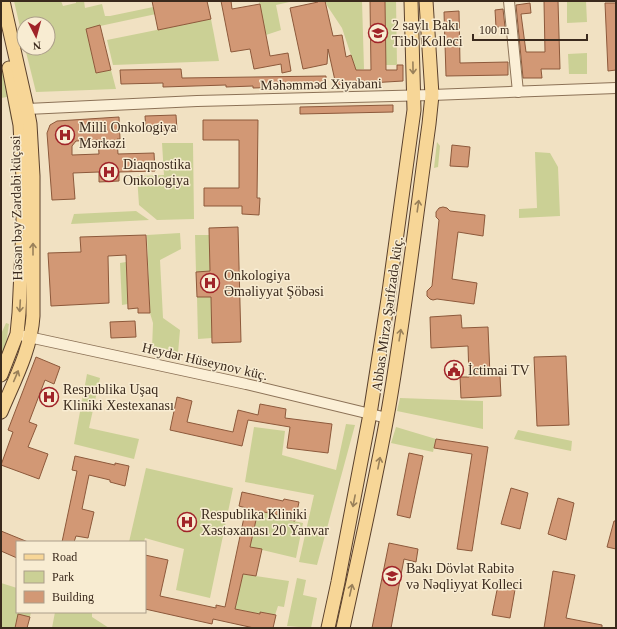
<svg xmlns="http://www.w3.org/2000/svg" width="617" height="629" font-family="Georgia,serif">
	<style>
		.green { fill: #cbd095 }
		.building { fill: #d29875; stroke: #8d593b; fill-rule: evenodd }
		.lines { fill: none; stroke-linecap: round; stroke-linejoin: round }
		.minor-casing { stroke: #8c7257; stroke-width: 12 }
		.major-casing { stroke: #5a402c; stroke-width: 15 }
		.minor { stroke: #fbefd6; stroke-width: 10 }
		.major { stroke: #f7d697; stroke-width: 13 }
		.oneway { stroke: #99805a }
		.labels { text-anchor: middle; stroke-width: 3; stroke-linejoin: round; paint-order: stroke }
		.poi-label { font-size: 14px; fill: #3b2a1d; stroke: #f8ecd2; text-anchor: start }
		.street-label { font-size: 14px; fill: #3b2a1d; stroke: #f8ecd2 }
	</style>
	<rect width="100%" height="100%" fill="#f1e1c2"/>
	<g class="green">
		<polygon points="14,1 61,1 63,6 76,3 76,1 84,1 85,8 102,4 105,16 110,16 182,1 184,8 86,29 96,73 111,70 116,89 36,92 25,48 48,48 48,24 24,24 24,44"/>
		<polygon points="259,1 294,1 276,5 281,30 266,35"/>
		<polygon points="325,1 362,1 364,69 356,70 342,28 328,7"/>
		<polygon points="385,1 396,1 397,65 386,65"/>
		<polygon points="567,1 586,1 587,22 567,23"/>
		<polygon points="211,19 219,61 113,65 107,40"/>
		<polygon points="587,53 587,74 569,74 568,54"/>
		<polygon points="6,70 15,120 11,120 7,97 1,98 1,71"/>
		<polygon points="437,142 440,146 438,167 434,168"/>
		<polygon points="162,143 193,143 194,219 157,220 139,205 137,176 164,175"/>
		<polygon points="535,152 550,153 558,167 560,216 519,218 519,209 537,208"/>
		<polygon points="136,211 149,220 71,224 74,214"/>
		<polygon points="180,233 181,249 160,260 163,318 180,330 178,353 152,349 153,323 150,313 147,235"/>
		<polygon points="195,235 209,235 210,271 196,272"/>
		<polygon points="126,262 128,304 122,305 120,263"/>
		<polygon points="197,297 211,297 212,338 198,339"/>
		<polygon points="6,323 9,324 6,345 1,357 1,334"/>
		<polygon points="87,374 100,378 89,428 139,439 134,459 74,444"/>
		<polygon points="400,398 483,401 483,429 397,411"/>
		<polygon points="346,424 355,425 317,565 299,562 314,495 245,482 254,427 285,431 282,455 336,470"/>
		<polygon points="396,427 436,439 433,452 391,443"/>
		<polygon points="518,430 572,441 571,451 514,439"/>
		<polygon points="146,468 233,488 210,598 176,590 184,549 145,538 144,542 129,542"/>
		<polygon points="258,511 280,515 280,518 303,523 296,558 250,547"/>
		<polygon points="243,574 289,581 284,607 278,606 275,615 261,612 260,614 235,609"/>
		<polygon points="297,578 306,580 303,595 317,598 311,628 287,626"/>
		<polygon points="1,583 17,588 17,612 31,612 30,617 18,615 15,628 1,628"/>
		<polygon points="55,612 92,612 92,617 109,628 52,628"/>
	</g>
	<g class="building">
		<polygon points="152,1 207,1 211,19 158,30"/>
		<polygon points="221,1 231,1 232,9 260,4 270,56 288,53 291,71 282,73 281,64 254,69 250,49 231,52"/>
		<polygon points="318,1 325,1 333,36 342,35 346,57 351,55 356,70 371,70 370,1 385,1 386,70 397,70 397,65 403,65 403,81 336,85 328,49 327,64 303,69 290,8 318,2"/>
		<polygon points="544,1 558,1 560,69 541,69 542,78 523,78 516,5 530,3 531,13 521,14 526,52 545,52"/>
		<polygon points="605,3 616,3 616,70 608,71"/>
		<polygon points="503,9 505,27 496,27 495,10"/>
		<polygon points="459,11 460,63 508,62 508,75 446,76 444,12"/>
		<polygon points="100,25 111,70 96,73 86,29"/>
		<polygon points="181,69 182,78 326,76 326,86 253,88 253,86 226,87 226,85 163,87 163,83 121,84 120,70"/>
		<polygon points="393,105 393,112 300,114 300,107"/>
		<polygon points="176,115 177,130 146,131 145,116"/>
		<path d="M119,117L120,139H117L118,154L154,153L155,171L119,172V181L99,182V172L73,173L75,199L52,200L47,133L50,125L57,121ZM98,140L99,154L72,155V146L76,141Z"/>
		<polygon points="203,120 258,120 257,198 260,198 259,215 242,214 242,206 204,206 204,188 239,188 239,140 203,140"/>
		<polygon points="452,145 470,147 468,167 450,166"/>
		<polygon points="443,207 447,208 450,211 485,215 483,236 458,232 452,279 477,283 474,304 437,299 433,300 430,299 427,296 427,291 432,286 439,220 436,217 436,212 439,208"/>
		<polygon points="238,227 241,342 212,343 211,297 197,297 196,272 210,271 209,228"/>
		<polygon points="146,235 150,313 138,313 138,308 128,309 126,255 108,256 109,303 51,306 48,253 81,252 80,237"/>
		<polygon points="461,315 462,328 488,327 490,376 500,376 501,396 461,398 460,377 469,377 468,346 431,348 430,317"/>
		<polygon points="135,321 136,337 111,338 110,322"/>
		<polygon points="566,356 569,425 537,426 534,357"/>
		<polygon points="36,357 60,367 54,384 45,380 29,422 37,425 28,447 48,454 39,479 1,465 13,432 8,430"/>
		<polygon points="177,397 192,401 187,422 233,432 238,410 258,415 260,404 286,409 285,418 332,424 328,453 287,448 290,427 248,420 242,446 170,430"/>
		<polygon points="436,439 488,447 472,551 457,549 472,454 434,448"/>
		<polygon points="409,453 423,456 410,518 397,515"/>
		<polygon points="75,456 115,465 115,463 129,466 125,486 110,482 110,480 89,475 82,509 94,512 88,538 76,536 74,542 62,542 77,471 72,470"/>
		<polygon points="511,488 528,493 520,529 501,524"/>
		<polygon points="242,492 283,501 284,499 299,502 295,521 280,518 280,515 258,511 250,547 262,549 256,576 243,574 235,609 260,614 260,612 276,615 273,628 254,628 213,619 212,624 145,609 145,555 168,560 160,596 216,608 216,605 225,607 246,508 239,506"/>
		<polygon points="558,498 574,503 566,540 548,534"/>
		<polygon points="614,521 616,521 616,549 607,547"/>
		<polygon points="1,531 28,542 17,542 17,558 1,551"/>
		<polygon points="389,543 418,549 416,562 404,559 391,628 372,628"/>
		<polygon points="553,571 575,575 566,618 602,625 602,628 544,628"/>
		<polygon points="499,580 516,584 510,618 492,615"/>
		<polygon points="18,614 30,617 27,628 15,628"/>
	</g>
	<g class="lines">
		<g class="minor-casing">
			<g id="minor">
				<polyline points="509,1 518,92"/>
				<polyline points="27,109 197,101 432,95 616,88"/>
				<polyline points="24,336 246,384 387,418"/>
			</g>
		</g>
		<g class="major-casing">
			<g id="major">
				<polyline points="1,375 17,334 19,313 23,229 23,179 20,125 9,68"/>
				<path d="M1,412C14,381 31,350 33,316V176L30,124L26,103L3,1"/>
				<polyline points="328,628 338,582 370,414 388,299 414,110 411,1"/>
				<path d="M343,628C359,554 376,480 389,406C405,312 416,218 429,124L432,95L426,1"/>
			</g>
		</g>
		<use href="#minor" class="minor"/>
		<use href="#major" class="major"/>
	</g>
	<defs><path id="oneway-shaft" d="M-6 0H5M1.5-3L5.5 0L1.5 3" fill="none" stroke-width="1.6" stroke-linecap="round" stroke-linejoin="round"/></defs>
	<g class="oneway">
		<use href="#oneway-shaft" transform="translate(413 68) rotate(89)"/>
		<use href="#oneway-shaft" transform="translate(418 206) rotate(-82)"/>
		<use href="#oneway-shaft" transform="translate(33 249) rotate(-90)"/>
		<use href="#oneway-shaft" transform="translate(20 306) rotate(93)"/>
		<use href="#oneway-shaft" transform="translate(400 335) rotate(-81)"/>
		<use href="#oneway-shaft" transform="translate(16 376) rotate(-67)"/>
		<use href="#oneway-shaft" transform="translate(379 463) rotate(-79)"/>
		<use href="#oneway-shaft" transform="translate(354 501) rotate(101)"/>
		<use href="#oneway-shaft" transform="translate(351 590) rotate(-77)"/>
	</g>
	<defs>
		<g id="university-ring" transform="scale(1)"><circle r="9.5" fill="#f8ecd2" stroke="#a02328" stroke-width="1.5"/><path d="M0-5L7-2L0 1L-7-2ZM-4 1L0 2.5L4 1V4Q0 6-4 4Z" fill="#a02328"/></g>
		<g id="hospital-ring" transform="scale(1)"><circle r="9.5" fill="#f8ecd2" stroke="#a02328" stroke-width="1.5"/><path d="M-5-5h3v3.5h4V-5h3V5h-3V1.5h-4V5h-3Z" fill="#a02328"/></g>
		<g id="civic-ring" transform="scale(1)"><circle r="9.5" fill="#f8ecd2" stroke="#a02328" stroke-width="1.5"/><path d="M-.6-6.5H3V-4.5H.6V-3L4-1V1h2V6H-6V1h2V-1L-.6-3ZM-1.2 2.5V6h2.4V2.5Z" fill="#a02328"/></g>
	</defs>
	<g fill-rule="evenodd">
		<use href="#university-ring" x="378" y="33"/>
		<use href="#hospital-ring" x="65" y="135"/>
		<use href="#hospital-ring" x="109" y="172"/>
		<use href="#hospital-ring" x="210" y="283"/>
		<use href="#civic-ring" x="454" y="370"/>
		<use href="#hospital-ring" x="49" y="397"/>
		<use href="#hospital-ring" x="187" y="522"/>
		<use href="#university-ring" x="392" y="576"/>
	</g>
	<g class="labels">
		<g class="poi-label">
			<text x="392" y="30">2 saylı Bakı<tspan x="392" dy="16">Tibb Kolleci</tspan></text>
			<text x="79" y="132">Milli Onkologiya<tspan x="79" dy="16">Mərkəzi</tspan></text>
			<text x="123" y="169">Diaqnostika<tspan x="123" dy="16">Onkologiya</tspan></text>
			<text x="224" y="280">Onkologiya<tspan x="224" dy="16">Əməliyyat Şöbəsi</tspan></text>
			<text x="468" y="375">İctimai TV</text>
			<text x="63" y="394">Respublika Uşaq<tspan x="63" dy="16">Kliniki Xestexanası</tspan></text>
			<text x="201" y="519">Respublika Kliniki<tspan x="201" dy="16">Xəstəxanası 20 Yanvar</tspan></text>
			<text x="406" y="573">Bakı Dövlət Rabitə<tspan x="406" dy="16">və Nəqliyyat Kolleci</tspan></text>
		</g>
		<g class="street-label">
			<text transform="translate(321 84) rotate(-1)" y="5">Məhəmməd Xiyabani</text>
			<text transform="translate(16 208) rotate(-91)" y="5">Həsən bəy Zərdabi küçəsi</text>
			<text transform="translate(387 314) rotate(-82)" y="5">Abbas Mirzə Şərifzadə küç.</text>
			<text transform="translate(205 361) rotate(13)" y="5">Heydər Hüseynov küç.</text>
		</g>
	</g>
	<rect width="617" height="629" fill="none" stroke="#3b2a1d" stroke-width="4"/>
	<rect x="16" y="541" width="130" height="72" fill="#f8ecd2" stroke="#ac9e8a"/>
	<rect x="24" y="554" width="20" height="6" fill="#f7d697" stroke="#ac9e8a"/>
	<text x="52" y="561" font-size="12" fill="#3b2a1d">Road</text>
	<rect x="24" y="571" width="20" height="12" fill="#cbd095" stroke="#ac9e8a"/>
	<text x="52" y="581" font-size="12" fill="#3b2a1d">Park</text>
	<rect x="24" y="591" width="20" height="12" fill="#d29875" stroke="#ac9e8a"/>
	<text x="52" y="601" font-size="12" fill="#3b2a1d">Building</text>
	<g transform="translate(36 36) rotate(174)"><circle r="19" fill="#f8ecd2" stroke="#ac9e8a"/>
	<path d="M0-3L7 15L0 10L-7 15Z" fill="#a02328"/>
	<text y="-6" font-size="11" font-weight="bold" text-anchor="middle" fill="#3b2a1d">N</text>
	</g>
	<path d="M473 34v6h114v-6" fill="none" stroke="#3b2a1d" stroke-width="2"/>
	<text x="479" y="34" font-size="12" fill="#3b2a1d" stroke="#f8ecd2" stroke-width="3" paint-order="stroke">100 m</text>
</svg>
